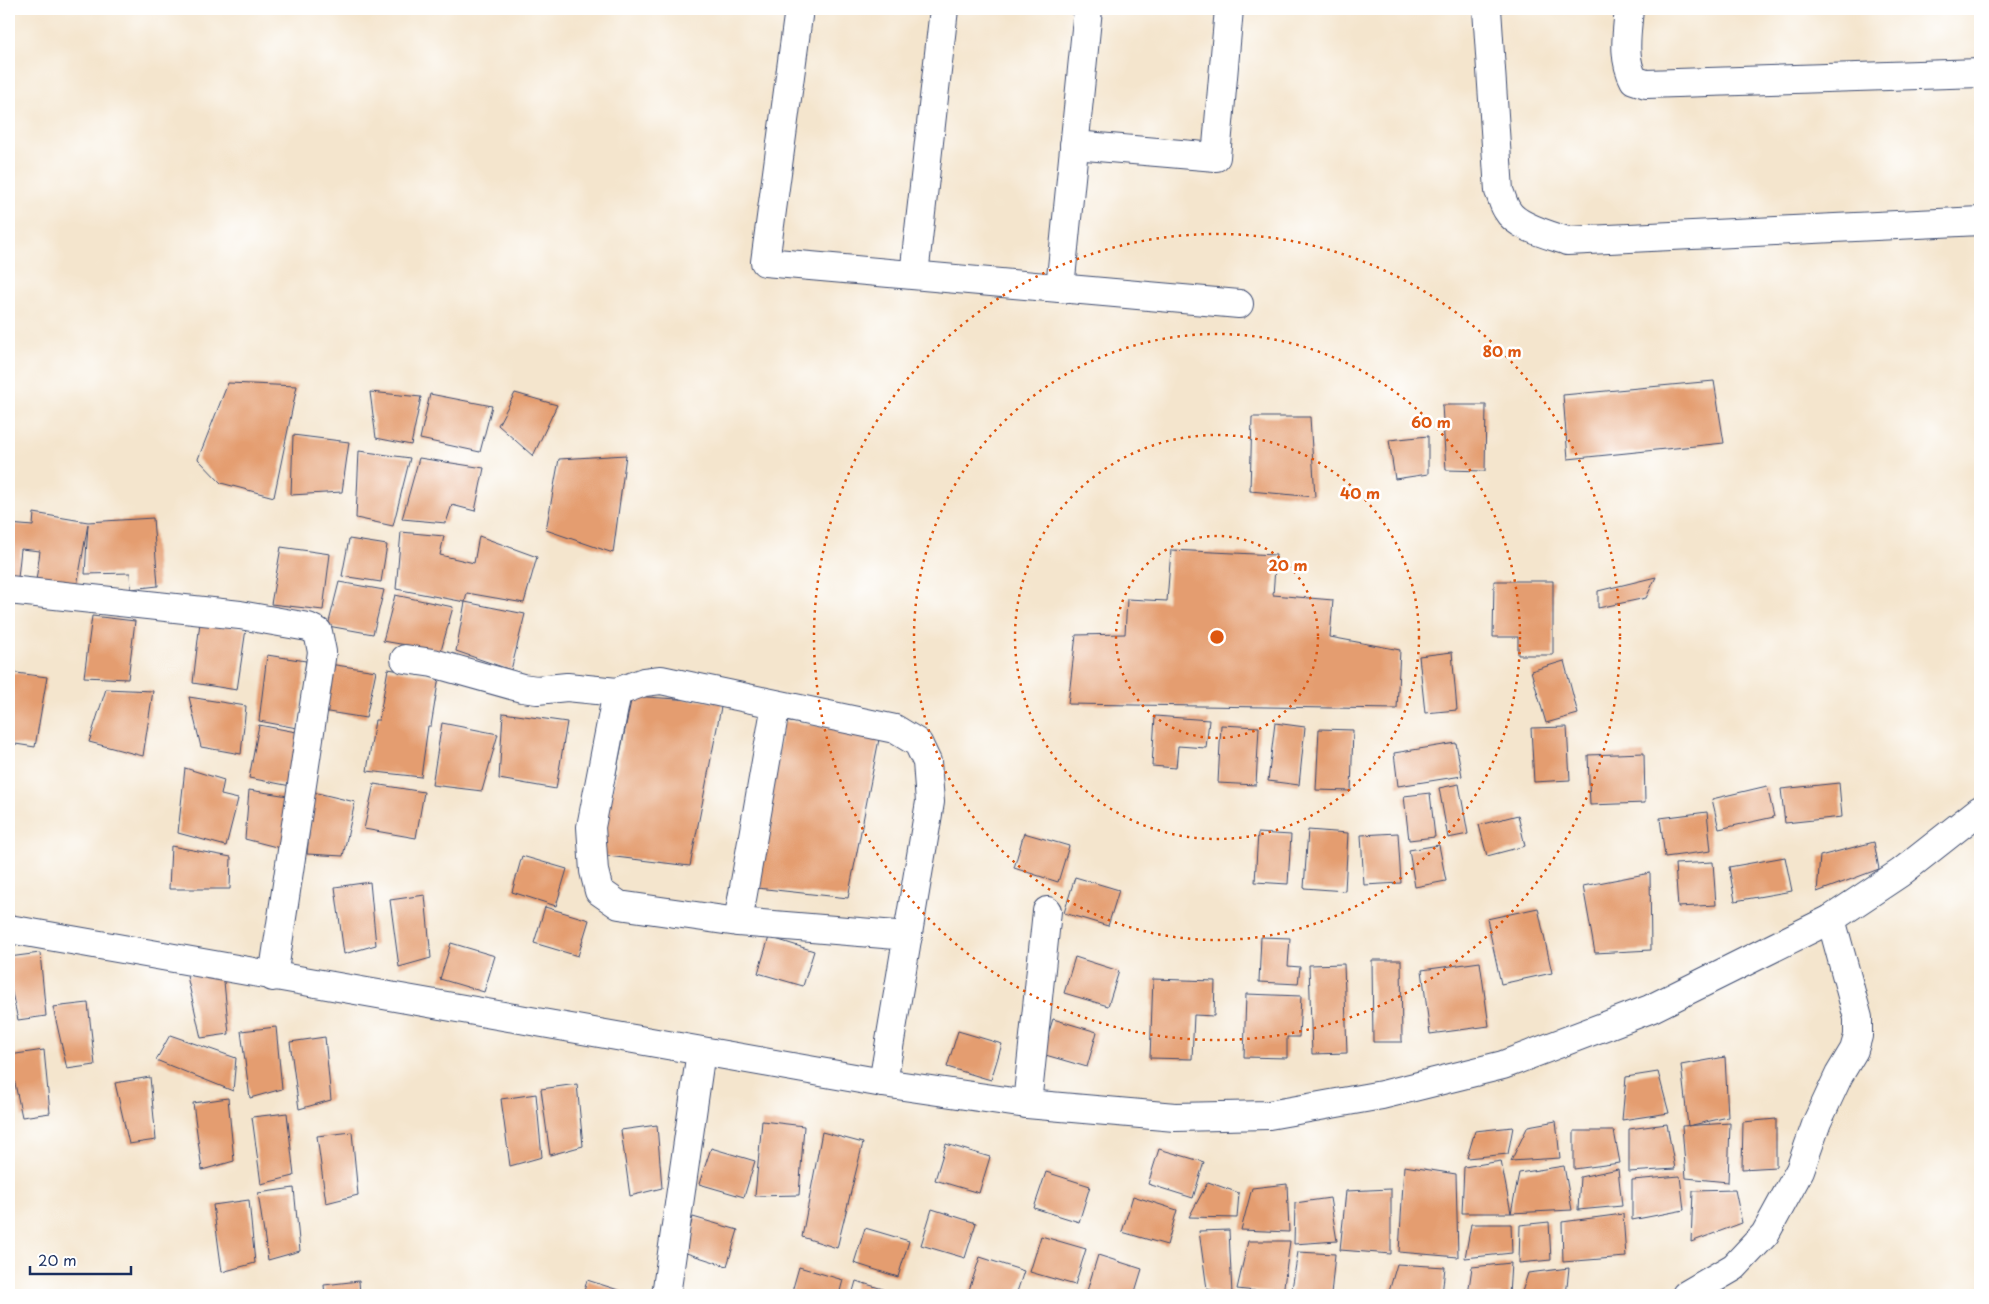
<svg xmlns="http://www.w3.org/2000/svg" width="1989" height="1304" font-family="'Playpen Sans',sans-serif">
	<style>
		.building { fill: #e49d70 }
		.lines { fill: none; stroke-linecap: round; stroke-linejoin: round }
		.minor-casing { stroke: #3c4a6f; stroke-width: 30 }
		.primary-casing { stroke: #3c4a6f; stroke-width: 30 }
		.minor { stroke: #fff; stroke-width: 28 }
		.primary { stroke: #fff; stroke-width: 28 }
		.ring { fill: none; stroke: #de5710; stroke-width: 2.5; stroke-dasharray: 2.5 5 }
		.centre { fill: #de5710; stroke: #fff; stroke-width: 2.5 }
		.ring-label { font-size: 15px; text-anchor: middle; font-weight: bold; fill: #de5710; stroke: #fff; stroke-width: 5; stroke-linejoin: round; paint-order: stroke }
	</style>
	<rect width="100%" height="100%" fill="#fff"/>
	<filter id="ink" filterUnits="userSpaceOnUse"><feTurbulence type="fractalNoise" baseFrequency=".02" numOctaves="2"/><feDisplacementMap in="SourceGraphic" scale="10" xChannelSelector="R" yChannelSelector="G"/><feConvolveMatrix kernelMatrix="1 2 1 2 8 2 1 2 1" color-interpolation-filters="sRGB"/></filter>
	<filter id="wash" filterUnits="userSpaceOnUse"><feTurbulence type="fractalNoise" baseFrequency=".0096" numOctaves="4" result="noise"/><feDisplacementMap in="SourceGraphic" scale="20" xChannelSelector="R" yChannelSelector="G"/><feGaussianBlur stdDeviation="1.12" result="paint"/><feColorMatrix in="noise" values="0 0 0 0 0 0 0 0 0 0 0 0 0 0 0 0 0 1.4 0 .05"/><feComposite in="paint" operator="in"/></filter>
	<g filter="url(#wash)">
		<rect width="100%" height="100%" fill="#f4e5cd"/>
		<g id="blocks">
			<g class="building">
				<polygon points="1714,381 1724,443 1568,459 1563,395"/>
				<polygon points="228,383 297,386 274,497 221,483 198,459"/>
				<polygon points="370,392 421,397 411,445 376,438"/>
				<polygon points="515,393 557,405 533,456 498,425"/>
				<polygon points="430,394 492,406 480,452 420,439"/>
				<polygon points="1442,405 1486,405 1485,471 1446,470"/>
				<polygon points="1252,417 1310,417 1315,497 1250,491"/>
				<polygon points="293,435 349,442 342,492 291,495"/>
				<polygon points="1428,436 1428,474 1395,479 1389,440"/>
				<polygon points="359,451 410,458 393,526 356,518"/>
				<polygon points="626,455 613,553 546,530 559,459"/>
				<polygon points="419,458 484,468 475,511 452,505 446,523 402,519"/>
				<polygon points="34,513 88,522 153,518 158,586 131,589 130,573 85,574 88,524 77,586 36,581 40,551 21,549 18,578 9,577 9,524 33,526"/>
				<polygon points="401,532 444,536 440,555 474,563 479,536 537,557 524,603 467,593 465,602 525,614 511,670 456,651 465,602 396,589"/>
				<polygon points="349,539 387,545 381,582 342,576"/>
				<polygon points="281,547 330,554 323,610 271,604"/>
				<polygon points="1171,550 1276,555 1273,595 1333,600 1330,637 1400,650 1397,709 1068,704 1076,635 1125,634 1127,599 1167,601"/>
				<polygon points="1656,577 1646,598 1598,608 1598,591"/>
				<polygon points="1494,581 1553,581 1553,655 1518,655 1518,637 1493,637"/>
				<polygon points="339,582 384,590 373,634 328,626"/>
				<polygon points="395,595 453,607 441,651 383,641"/>
				<polygon points="92,616 135,621 128,679 84,677"/>
				<polygon points="200,622 246,629 237,690 193,683"/>
				<polygon points="1452,652 1457,710 1425,713 1419,656"/>
				<polygon points="267,655 306,661 297,728 259,721"/>
				<polygon points="1564,661 1578,714 1546,723 1531,671"/>
				<polygon points="329,664 376,671 366,718 322,711"/>
				<polygon points="388,669 439,677 431,726 428,726 421,777 367,771 375,720 379,720"/>
				<polygon points="9,672 47,677 35,747 9,743"/>
				<polygon points="106,689 153,691 143,756 89,742"/>
				<polygon points="632,696 722,702 690,866 599,855"/>
				<polygon points="189,697 246,706 241,754 201,747"/>
				<polygon points="503,713 567,722 556,789 499,779"/>
				<polygon points="1155,716 1209,720 1206,748 1178,746 1176,768 1152,766"/>
				<polygon points="783,721 880,734 848,898 757,888"/>
				<polygon points="442,723 498,734 482,791 432,785"/>
				<polygon points="1275,723 1305,727 1299,785 1268,781"/>
				<polygon points="259,725 307,734 296,787 249,778"/>
				<polygon points="1221,725 1259,727 1256,785 1218,783"/>
				<polygon points="1567,727 1570,780 1534,782 1531,728"/>
				<polygon points="1319,729 1353,730 1351,791 1316,790"/>
				<polygon points="1456,743 1462,776 1398,786 1394,753"/>
				<polygon points="1644,753 1645,803 1590,805 1588,755"/>
				<polygon points="185,768 224,780 221,795 238,799 226,846 178,833"/>
				<polygon points="1839,783 1842,817 1785,823 1781,789"/>
				<polygon points="374,784 424,792 416,838 364,829"/>
				<polygon points="1459,784 1468,834 1448,838 1439,788"/>
				<polygon points="1767,786 1774,817 1719,829 1712,799"/>
				<polygon points="249,790 295,797 288,850 245,839"/>
				<polygon points="313,792 355,802 343,856 307,854"/>
				<polygon points="1430,793 1435,837 1409,840 1404,796"/>
				<polygon points="1707,812 1711,851 1665,857 1660,818"/>
				<polygon points="1518,815 1525,846 1487,856 1479,825"/>
				<polygon points="1308,830 1348,833 1345,891 1304,888"/>
				<polygon points="1024,833 1069,846 1058,882 1014,868"/>
				<polygon points="1258,833 1291,835 1288,884 1255,882"/>
				<polygon points="1398,833 1401,883 1364,885 1361,835"/>
				<polygon points="1874,842 1879,869 1817,892 1820,856"/>
				<polygon points="1439,845 1446,881 1415,887 1409,850"/>
				<polygon points="171,846 231,857 230,889 169,889"/>
				<polygon points="522,856 567,869 556,906 512,892"/>
				<polygon points="1785,857 1792,891 1735,901 1729,867"/>
				<polygon points="1713,862 1716,905 1678,907 1675,864"/>
				<polygon points="1650,873 1651,950 1595,953 1583,886"/>
				<polygon points="1075,877 1119,890 1108,926 1064,913"/>
				<polygon points="370,882 376,945 344,954 335,887"/>
				<polygon points="425,895 431,958 399,967 390,900"/>
				<polygon points="545,907 589,920 578,956 534,943"/>
				<polygon points="1538,908 1552,973 1501,984 1487,919"/>
				<polygon points="769,937 814,951 803,986 758,973"/>
				<polygon points="1261,937 1290,938 1288,966 1300,967 1298,984 1259,982"/>
				<polygon points="451,943 495,956 484,992 440,979"/>
				<polygon points="40,953 46,1016 18,1020 9,979 9,957"/>
				<polygon points="1075,957 1119,971 1108,1006 1064,993"/>
				<polygon points="1372,960 1401,960 1402,1042 1373,1042"/>
				<polygon points="1480,962 1489,1026 1430,1034 1422,970"/>
				<polygon points="1344,964 1347,1053 1312,1054 1309,965"/>
				<polygon points="223,971 229,1034 201,1038 187,976"/>
				<polygon points="1153,979 1215,981 1214,1016 1194,1015 1192,1059 1150,1058"/>
				<polygon points="1246,994 1301,996 1299,1037 1287,1037 1287,1058 1244,1057"/>
				<polygon points="88,1003 95,1065 67,1069 53,1007"/>
				<polygon points="1053,1019 1097,1032 1087,1067 1042,1054"/>
				<polygon points="276,1027 282,1089 250,1098 241,1031"/>
				<polygon points="958,1031 1002,1044 991,1080 947,1067"/>
				<polygon points="170,1035 236,1058 233,1091 156,1060"/>
				<polygon points="325,1037 331,1100 299,1109 290,1042"/>
				<polygon points="44,1050 50,1113 22,1117 9,1055"/>
				<polygon points="1725,1057 1728,1117 1688,1126 1681,1065"/>
				<polygon points="1658,1072 1669,1113 1622,1120 1626,1077"/>
				<polygon points="150,1077 156,1140 129,1144 115,1083"/>
				<polygon points="577,1084 583,1146 550,1155 541,1089"/>
				<polygon points="536,1094 542,1157 510,1166 501,1099"/>
				<polygon points="228,1098 234,1161 202,1170 193,1103"/>
				<polygon points="287,1113 294,1176 261,1184 252,1117"/>
				<polygon points="1776,1119 1776,1167 1742,1169 1743,1122"/>
				<polygon points="762,1121 804,1126 799,1195 755,1196"/>
				<polygon points="1556,1121 1560,1158 1511,1161 1528,1126"/>
				<polygon points="1730,1123 1728,1182 1686,1178 1682,1126"/>
				<polygon points="1667,1124 1675,1169 1629,1172 1629,1129"/>
				<polygon points="657,1125 662,1188 630,1196 621,1130"/>
				<polygon points="1513,1127 1508,1154 1467,1158 1475,1131"/>
				<polygon points="1574,1131 1614,1131 1620,1163 1574,1169"/>
				<polygon points="352,1132 358,1195 326,1203 317,1136"/>
				<polygon points="822,1132 863,1143 837,1248 802,1237"/>
				<polygon points="946,1144 990,1157 979,1193 935,1180"/>
				<polygon points="711,1148 755,1161 744,1197 699,1184"/>
				<polygon points="1159,1149 1204,1162 1193,1198 1148,1184"/>
				<polygon points="1501,1161 1511,1213 1462,1213 1464,1167"/>
				<polygon points="1404,1166 1456,1174 1458,1257 1399,1252"/>
				<polygon points="1564,1166 1572,1210 1511,1213 1519,1173"/>
				<polygon points="1618,1169 1622,1206 1578,1210 1580,1177"/>
				<polygon points="1046,1172 1090,1186 1079,1222 1034,1208"/>
				<polygon points="1680,1176 1684,1210 1632,1220 1632,1180"/>
				<polygon points="1208,1182 1239,1193 1237,1218 1189,1217"/>
				<polygon points="1287,1184 1289,1232 1241,1230 1252,1188"/>
				<polygon points="294,1188 300,1251 268,1260 258,1193"/>
				<polygon points="1391,1189 1391,1254 1340,1250 1346,1191"/>
				<polygon points="1735,1190 1742,1223 1691,1242 1693,1191"/>
				<polygon points="1133,1196 1177,1210 1167,1245 1122,1232"/>
				<polygon points="1330,1198 1337,1241 1294,1244 1295,1203"/>
				<polygon points="249,1200 255,1263 222,1272 213,1205"/>
				<polygon points="932,1209 976,1223 965,1258 921,1245"/>
				<polygon points="1623,1214 1626,1257 1563,1262 1562,1222"/>
				<polygon points="693,1217 738,1230 727,1266 683,1252"/>
				<polygon points="1549,1222 1551,1260 1519,1263 1520,1225"/>
				<polygon points="1471,1224 1511,1224 1512,1253 1465,1258"/>
				<polygon points="865,1228 909,1241 898,1277 854,1263"/>
				<polygon points="1229,1230 1232,1295 1207,1289 1199,1231"/>
				<polygon points="1041,1236 1086,1249 1075,1285 1030,1272"/>
				<polygon points="1248,1241 1290,1241 1283,1294 1237,1289"/>
				<polygon points="1298,1252 1335,1254 1331,1295 1291,1295"/>
				<polygon points="1098,1255 1142,1269 1134,1295 1101,1295 1087,1291"/>
				<polygon points="980,1257 1024,1271 1016,1295 976,1295 968,1293"/>
				<polygon points="1511,1263 1509,1295 1468,1295 1472,1267"/>
				<polygon points="1397,1264 1445,1267 1442,1295 1388,1295"/>
				<polygon points="799,1267 843,1280 839,1295 791,1295"/>
				<polygon points="1569,1268 1566,1295 1521,1295 1528,1273"/>
				<polygon points="587,1280 631,1294 631,1295 583,1295"/>
				<polygon points="359,1281 360,1295 325,1295 324,1285"/>
				<polygon points="856,1281 903,1295 852,1295"/>
			</g>
		</g>
	</g>
	<g filter="url(#ink)">
		<use href="#blocks" fill-opacity="0" stroke="#3c4a6f" stroke-width="1"/>
		<g class="lines">
			<g class="minor-casing">
				<g id="minor">
					<polyline points="799,9 765,262 1239,304"/>
					<path d="M1487,9L1499,191C1502,197 1503,204 1507,210C1516,227 1550,235 1567,241L1980,221"/>
					<path d="M1629,9C1627,33 1622,58 1634,80L1646,84L1980,73"/>
					<polyline points="1074,145 1216,157 1229,9"/>
					<polyline points="914,275 944,9"/>
					<polyline points="1060,288 1088,9"/>
					<polyline points="9,590 240,615 308,627 318,632 322,652 273,977"/>
					<polyline points="405,659 433,663 522,688 537,690 567,687 617,692"/>
					<polyline points="776,704 738,922 619,905 599,891 594,871 591,827 617,692 644,682 661,680 895,729 918,743 927,762 930,802 883,1083"/>
					<polyline points="738,922 908,936"/>
					<polyline points="1027,1104 1047,911"/>
					<polyline points="666,1295 701,1051"/>
					<polyline points="1686,1295 1734,1267 1765,1234 1800,1170 1817,1122 1839,1075 1854,1050 1858,1036 1858,1018 1831,919"/>
				</g>
			</g>
			<g class="primary-casing">
				<polyline id="primary" points="9,929 883,1083 1027,1104 1175,1117 1269,1115 1382,1095 1503,1065 1650,1009 1831,919 1900,873 1980,810"/>
			</g>
			<use href="#minor" class="minor"/>
			<use href="#primary" class="primary"/>
		</g>
	</g>
	<g class="ring">
		<circle cx="1217" cy="637" r="101"/>
		<circle cx="1217" cy="637" r="202"/>
		<circle cx="1217" cy="637" r="303"/>
		<circle cx="1217" cy="637" r="403"/>
	</g>
	<circle cx="1217" cy="637" r="8" class="centre"/>
	<g class="ring-label">
		<text x="1502" y="357">80 m</text>
		<text x="1431" y="428">60 m</text>
		<text x="1360" y="499">40 m</text>
		<text x="1288" y="571">20 m</text>
	</g>
	<rect width="1989" height="1304" fill="none" stroke="#fff" stroke-width="30"/>
	<path d="M30 1266v8h101v-8" fill="none" stroke="#1b2f5e" stroke-width="2.5"/>
	<text x="38" y="1266" font-size="15" fill="#1b2f5e" stroke="#ffffff" stroke-width="4" paint-order="stroke">20 m</text>
</svg>
